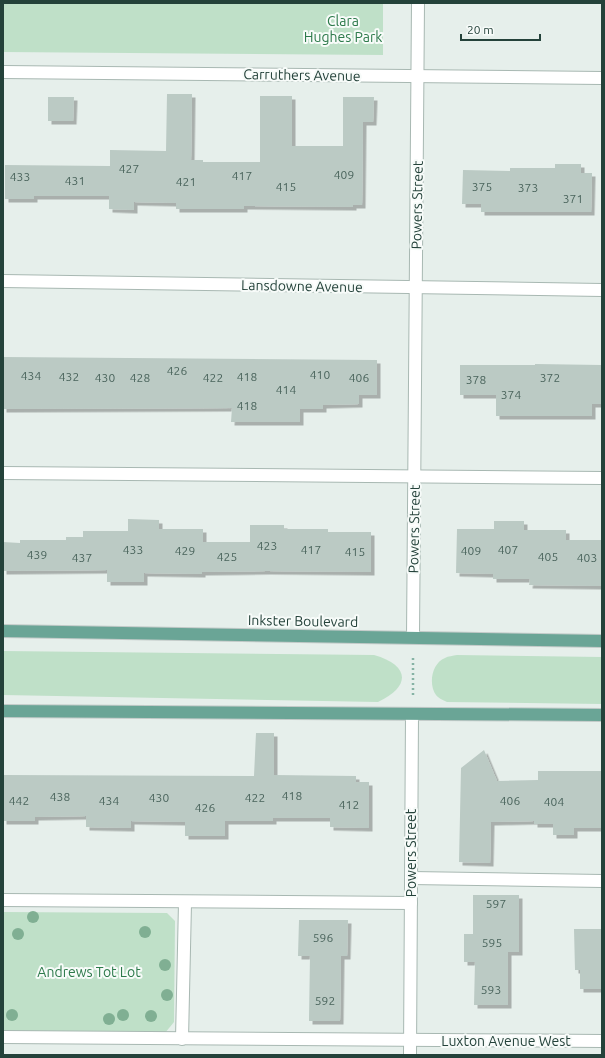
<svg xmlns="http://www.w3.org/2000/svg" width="605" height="1058" font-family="Ubuntu,sans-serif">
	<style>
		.green { fill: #bfe0c8 }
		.building { fill: #bbcac4; filter: url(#shadow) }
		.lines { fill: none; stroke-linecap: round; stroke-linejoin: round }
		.minor-casing { stroke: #a8b8b2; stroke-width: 14 }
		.major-casing { stroke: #c2cac8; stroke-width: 14 }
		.path { stroke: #86b3a5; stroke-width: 2.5; stroke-dasharray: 2 3; stroke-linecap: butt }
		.minor { stroke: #fff; stroke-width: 12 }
		.major { stroke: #6aa596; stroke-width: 12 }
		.tree { fill: #80af93 }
		.labels { text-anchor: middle; stroke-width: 4; stroke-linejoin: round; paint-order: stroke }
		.number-label { font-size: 12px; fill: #4a645c }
		.park-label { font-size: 14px; fill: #2d7a4b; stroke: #f7fbf9 }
		.street-label { font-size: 14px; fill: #24423a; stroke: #f7fbf9 }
	</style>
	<defs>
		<filter id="shadow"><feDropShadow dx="3.5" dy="3.5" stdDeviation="0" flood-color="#0004"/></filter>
	</defs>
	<rect width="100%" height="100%" fill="#e6efeb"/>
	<g class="green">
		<polygon points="3,3 383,3 383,55 3,52"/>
		<path d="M3,651L374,655C409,665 412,686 378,702L3,695Z"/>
		<path d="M457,655L602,657V704L447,702C443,700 438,698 436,695C428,684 432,663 445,658C448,656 453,656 457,655Z"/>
		<polygon points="3,912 167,913 175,921 174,1022 165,1033 3,1031"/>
	</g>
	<g class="building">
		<polygon points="167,94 192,94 191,160 203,160 203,162 260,162 260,96 292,96 292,146 343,146 343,97 374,97 373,122 363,122 362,205 353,205 353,207 244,206 244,209 176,209 176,203 134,202 134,210 109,209 109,196 34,196 34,199 5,199 5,165 110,166 110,150 166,151"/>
		<polygon points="48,97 74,97 73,121 48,121"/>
		<polygon points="555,164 581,164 581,173 592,173 591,212 481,212 481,204 462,204 463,170 510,171 510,168 555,168"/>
		<polygon points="3,357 377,360 377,395 359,395 359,404 323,405 323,409 300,409 300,422 231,422 232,408 3,409"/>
		<polygon points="535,364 602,365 602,404 592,404 592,416 496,416 496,395 460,395 460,365 535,365"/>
		<polygon points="128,519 159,520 159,529 203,529 203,542 250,542 250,525 284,525 284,529 328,529 328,532 371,532 371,572 267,571 202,572 202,574 144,573 144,582 107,582 107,570 3,571 3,542 20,543 20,540 66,540 66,537 83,537 83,531 128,531"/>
		<polygon points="494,521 524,521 524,530 566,530 566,540 602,540 602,586 529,585 530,579 493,579 493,574 456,573 457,529 494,529"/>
		<polygon points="256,733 274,733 274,775 356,776 356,782 369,782 369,828 330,827 330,818 273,818 273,821 225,821 225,836 185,836 185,822 131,821 131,828 86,827 86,816 35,817 35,821 3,821 3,775 254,776"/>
		<polygon points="484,750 497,781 538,780 538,771 602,771 602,828 574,828 574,835 553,835 553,824 534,824 534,821 491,822 490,863 459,862 461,768"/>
		<polygon points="473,895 519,895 519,952 508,952 508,1005 474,1005 475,962 464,962 464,934 473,934"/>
		<polygon points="299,920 348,920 347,956 341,956 340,1021 309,1021 310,956 298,956"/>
		<polygon points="574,929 602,929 602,989 580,989 580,970 575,970"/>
	</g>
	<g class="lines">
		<g class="minor-casing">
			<g id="minor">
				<polyline points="3,72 602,78"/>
				<polyline points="3,281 602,290"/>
				<polyline points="3,473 602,478"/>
				<polyline points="413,637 418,3"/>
				<polyline points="411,878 602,881"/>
				<polyline points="3,900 411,903"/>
				<polyline points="3,1037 602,1041"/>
				<polyline points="182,1039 185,903"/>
				<polyline points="410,1055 412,714"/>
			</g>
		</g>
		<g class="major-casing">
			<g id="major">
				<polyline points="3,631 602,641"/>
				<polyline points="3,711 602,715"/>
			</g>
		</g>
		<polyline class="path" points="413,695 413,658"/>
		<use href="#minor" class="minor"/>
		<use href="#major" class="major"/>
	</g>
	<g class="tree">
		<circle cx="33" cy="917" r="6"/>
		<circle cx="145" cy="932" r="6"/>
		<circle cx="18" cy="934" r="6"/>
		<circle cx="165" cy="965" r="6"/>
		<circle cx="167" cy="995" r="6"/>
		<circle cx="12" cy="1015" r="6"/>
		<circle cx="123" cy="1015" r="6"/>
		<circle cx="151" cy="1016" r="6"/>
		<circle cx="109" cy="1019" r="6"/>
	</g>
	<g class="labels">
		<g class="number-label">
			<text x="129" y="173">427</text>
			<text x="344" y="179">409</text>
			<text x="242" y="180">417</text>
			<text x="20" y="181">433</text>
			<text x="75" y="185">431</text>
			<text x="186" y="186">421</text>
			<text x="286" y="191">415</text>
			<text x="482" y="191">375</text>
			<text x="528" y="192">373</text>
			<text x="573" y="203">371</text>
			<text x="177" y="375">426</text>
			<text x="320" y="379">410</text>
			<text x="31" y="380">434</text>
			<text x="69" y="381">432</text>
			<text x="247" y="381">418</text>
			<text x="105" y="382">430</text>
			<text x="140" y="382">428</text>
			<text x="213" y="382">422</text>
			<text x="359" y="382">406</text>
			<text x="550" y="382">372</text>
			<text x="476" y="384">378</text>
			<text x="286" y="394">414</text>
			<text x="511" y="399">374</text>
			<text x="247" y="410">418</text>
			<text x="267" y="550">423</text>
			<text x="133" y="554">433</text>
			<text x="311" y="554">417</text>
			<text x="508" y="554">407</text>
			<text x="185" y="555">429</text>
			<text x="471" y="555">409</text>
			<text x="355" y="556">415</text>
			<text x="37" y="559">439</text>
			<text x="227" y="561">425</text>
			<text x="548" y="561">405</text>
			<text x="82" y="562">437</text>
			<text x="587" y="562">403</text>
			<text x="292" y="800">418</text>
			<text x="60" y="801">438</text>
			<text x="159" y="802">430</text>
			<text x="255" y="802">422</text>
			<text x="19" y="805">442</text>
			<text x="109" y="805">434</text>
			<text x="510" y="805">406</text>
			<text x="554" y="806">404</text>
			<text x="349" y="809">412</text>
			<text x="205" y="812">426</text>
			<text x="496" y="908">597</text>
			<text x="323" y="942">596</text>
			<text x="492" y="947">595</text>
			<text x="491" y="994">593</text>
			<text x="325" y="1005">592</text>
		</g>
		<g class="park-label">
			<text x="343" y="26">Clara<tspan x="343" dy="16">Hughes Park</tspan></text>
			<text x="89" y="977">Andrews Tot Lot</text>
		</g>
		<g class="street-label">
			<text transform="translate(302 75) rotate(1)" y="5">Carruthers Avenue</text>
			<text transform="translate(417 205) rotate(-89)" y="5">Powers Street</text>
			<text transform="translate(302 286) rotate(1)" y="5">Lansdowne Avenue</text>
			<text transform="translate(414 529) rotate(-89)" y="5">Powers Street</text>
			<text transform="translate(303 621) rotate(1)" y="5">Inkster Boulevard</text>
			<text transform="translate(411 853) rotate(-90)" y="5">Powers Street</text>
			<text x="506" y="1046">Luxton Avenue West</text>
		</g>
	</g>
	<rect width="605" height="1058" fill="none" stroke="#24423a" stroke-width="8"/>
	<path d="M461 34v6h79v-6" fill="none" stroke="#24423a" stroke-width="2"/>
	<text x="467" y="34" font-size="12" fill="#24423a" stroke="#f7fbf9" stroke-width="3" paint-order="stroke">20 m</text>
</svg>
